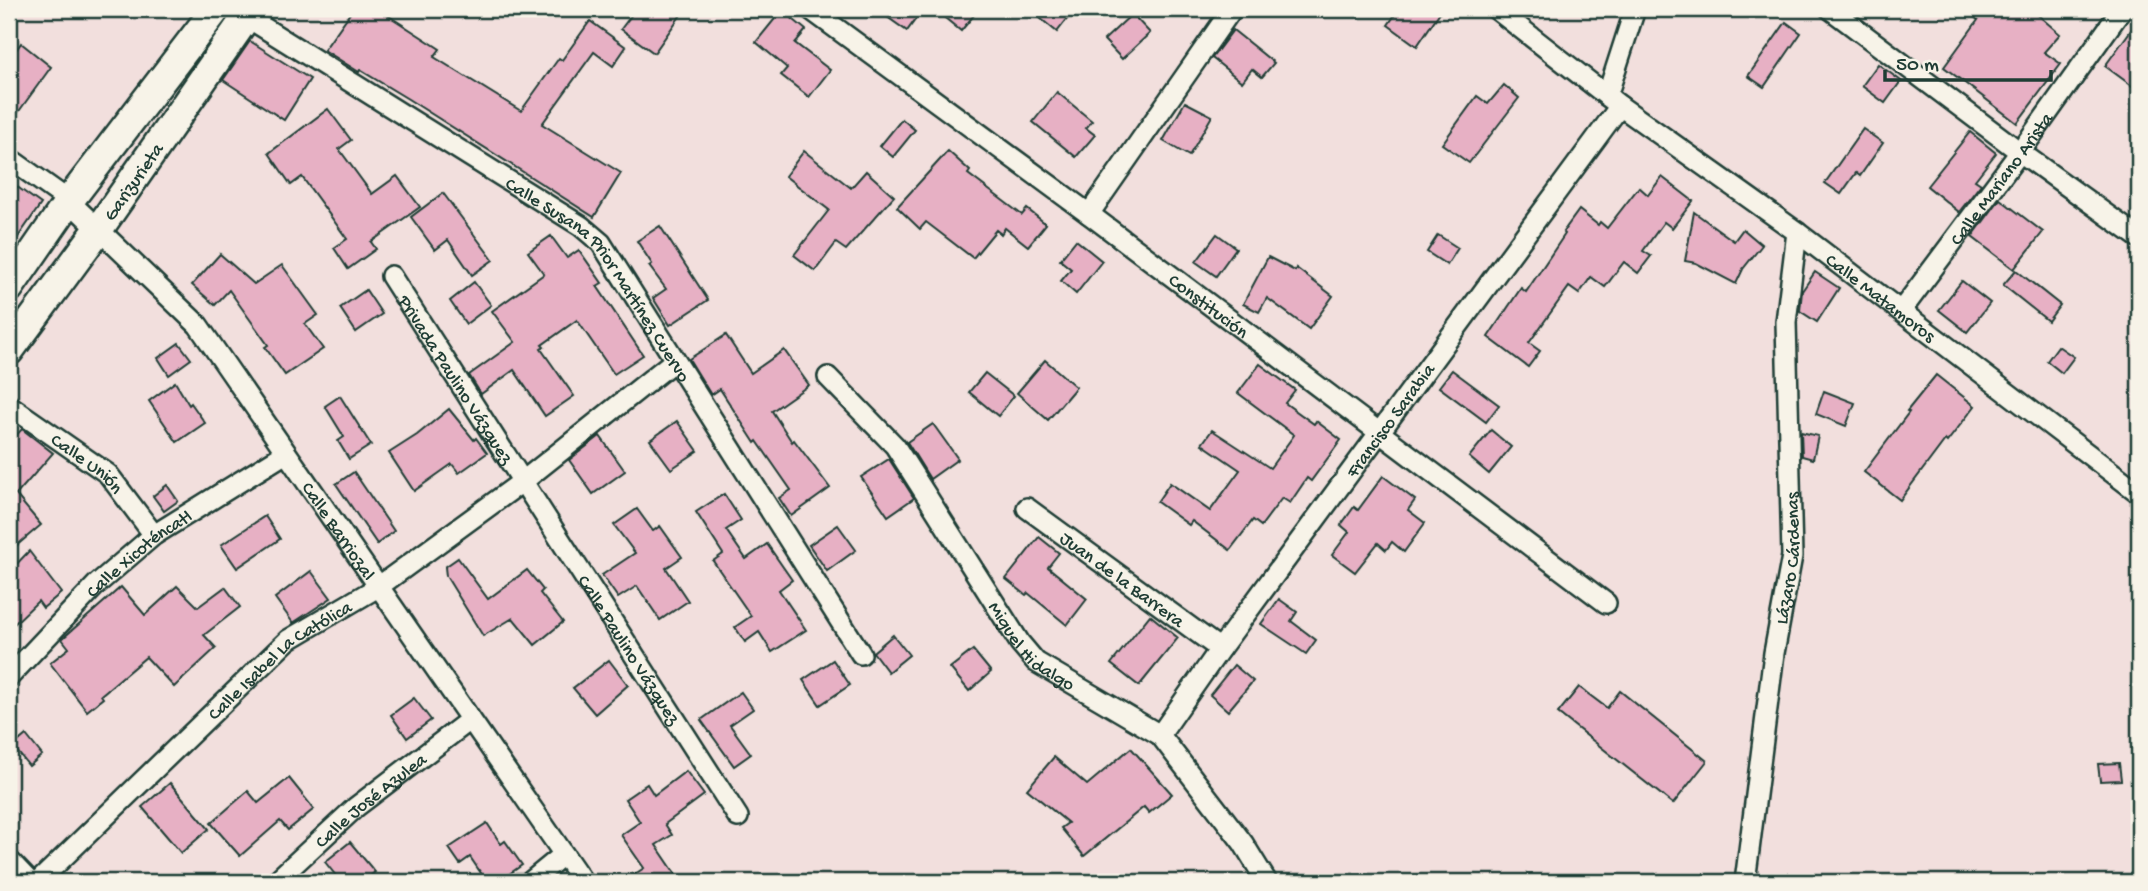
<svg xmlns="http://www.w3.org/2000/svg" width="2148" height="891" font-family="'Gochi Hand',sans-serif">
	<style>
		.building { fill: #e7b0c4; stroke: #1f3d34; stroke-width: 2 }
		.lines { fill: none; stroke-linecap: round; stroke-linejoin: round }
		.minor-casing { stroke: #1f3d34; stroke-width: 24 }
		.secondary-casing { stroke: #1f3d34; stroke-width: 33 }
		.minor { stroke: #f7f3e8; stroke-width: 19 }
		.secondary { stroke: #f7f3e8; stroke-width: 28 }
		.labels { text-anchor: middle; stroke-width: 5; stroke-linejoin: round; paint-order: stroke }
		.street-label { font-size: 19px; fill: #1f3d34; stroke: #f7f3e8 }
	</style>
	<rect width="100%" height="100%" fill="#f2dfdd"/>
	<filter id="ink" filterUnits="userSpaceOnUse"><feTurbulence type="fractalNoise" baseFrequency=".0143" numOctaves="2"/><feDisplacementMap in="SourceGraphic" scale="14" xChannelSelector="R" yChannelSelector="G"/><feConvolveMatrix kernelMatrix="1 2 1 2 8 2 1 2 1" color-interpolation-filters="sRGB"/></filter>
	<g filter="url(#ink)">
		<g class="building">
			<polygon points="353,9 378,9 440,49 434,57 521,111 559,58 562,60 590,21 626,47 613,66 594,52 542,124 621,173 594,217 408,99 360,70 359,72 324,50"/>
			<polygon points="636,9 685,9 654,53 621,29"/>
			<polygon points="876,9 923,9 907,31"/>
			<polygon points="934,9 979,9 961,31"/>
			<polygon points="1029,9 1056,9 1068,18 1057,32"/>
			<polygon points="1399,9 1442,9 1417,46 1388,25"/>
			<polygon points="1963,9 2031,9 2060,34 2044,52 2061,64 2017,123 1944,67 1978,20"/>
			<polygon points="782,10 806,30 795,43 830,70 809,97 781,75 787,68 756,42"/>
			<polygon points="1132,14 1150,33 1122,59 1104,40"/>
			<polygon points="2139,19 2139,91 2105,66"/>
			<polygon points="1786,22 1801,33 1764,87 1748,76"/>
			<polygon points="1233,30 1274,63 1262,77 1252,69 1242,82 1212,58"/>
			<polygon points="250,41 310,79 284,120 223,80"/>
			<polygon points="21,43 51,67 9,125 9,60"/>
			<polygon points="1878,64 1901,81 1885,103 1862,86"/>
			<polygon points="1504,85 1519,98 1469,163 1442,144 1477,96 1488,104"/>
			<polygon points="1057,92 1092,121 1086,128 1095,135 1076,157 1033,122"/>
			<polygon points="1185,102 1212,116 1189,156 1163,141"/>
			<polygon points="328,109 351,140 339,149 372,194 397,176 420,207 371,242 376,249 348,269 334,248 347,239 302,177 291,185 269,153"/>
			<polygon points="902,119 915,130 893,157 880,146"/>
			<polygon points="1863,129 1883,143 1860,176 1856,173 1841,194 1825,183"/>
			<polygon points="1970,132 1996,153 1975,180 1981,184 1959,212 1927,186"/>
			<polygon points="804,151 851,188 866,171 894,196 846,250 836,243 815,271 794,255 829,210 785,176"/>
			<polygon points="948,151 970,171 968,174 1022,215 1027,209 1046,224 1028,246 1005,228 1001,234 996,230 973,258 926,222 920,229 897,207"/>
			<polygon points="1662,177 1693,201 1672,228 1664,222 1643,251 1651,256 1638,273 1624,262 1605,287 1591,277 1579,294 1569,287 1529,343 1540,351 1528,367 1488,337 1521,288 1526,292 1565,234 1563,232 1579,210 1598,225 1600,222 1607,228 1639,187 1648,195"/>
			<polygon points="9,181 41,204 9,250"/>
			<polygon points="443,193 493,260 472,275 448,240 435,250 411,217"/>
			<polygon points="2000,199 2043,232 2014,269 1972,237"/>
			<polygon points="1694,212 1734,241 1743,229 1762,245 1743,269 1736,284 1696,263 1685,261"/>
			<polygon points="660,226 708,300 670,325 653,298 666,289 649,266 652,264 637,241"/>
			<polygon points="1217,234 1236,248 1216,276 1196,262"/>
			<polygon points="1438,235 1458,248 1447,265 1427,252"/>
			<polygon points="551,236 567,258 579,250 602,283 597,286 643,355 614,374 577,320 542,345 544,347 541,349 574,396 545,416 514,370 481,394 469,375 515,342 492,311 544,274 528,252"/>
			<polygon points="1076,240 1102,261 1076,294 1061,281 1071,269 1060,260"/>
			<polygon points="220,254 254,284 282,265 318,315 305,324 323,349 285,375 265,347 268,345 229,290 215,305 192,285"/>
			<polygon points="1268,257 1295,271 1296,268 1333,296 1309,329 1267,298 1259,312 1243,304"/>
			<polygon points="2016,270 2060,305 2048,321 2003,285"/>
			<polygon points="1815,272 1839,288 1817,322 1800,311 1802,291"/>
			<polygon points="1962,281 1990,303 1967,332 1939,310"/>
			<polygon points="474,282 491,305 466,324 450,301"/>
			<polygon points="366,290 382,314 356,332 340,308"/>
			<polygon points="726,335 751,373 784,350 809,385 772,411 792,442 794,440 830,488 791,516 779,498 791,490 757,441 755,443 720,389 711,395 689,359"/>
			<polygon points="179,343 191,359 169,375 158,358"/>
			<polygon points="2058,346 2074,357 2062,373 2047,361"/>
			<polygon points="1045,360 1076,387 1048,420 1017,393"/>
			<polygon points="1260,364 1295,390 1285,403 1314,424 1316,421 1341,440 1311,481 1307,478 1290,503 1282,498 1261,526 1253,520 1230,550 1192,521 1189,525 1157,502 1170,483 1210,511 1240,470 1202,444 1212,430 1270,468 1294,435 1238,393"/>
			<polygon points="1452,370 1499,405 1486,422 1439,387"/>
			<polygon points="985,373 1014,396 998,416 969,392"/>
			<polygon points="1936,375 1975,406 1947,442 1945,440 1900,500 1864,472 1909,412 1907,411"/>
			<polygon points="175,382 189,405 191,403 205,423 177,442 149,401"/>
			<polygon points="1824,391 1855,403 1846,426 1816,414"/>
			<polygon points="340,396 371,445 349,459 338,441 344,437 325,406"/>
			<polygon points="449,409 474,440 476,438 487,453 459,473 452,464 414,491 389,453 417,435"/>
			<polygon points="677,421 698,451 671,469 650,440"/>
			<polygon points="933,424 958,459 930,479 907,442"/>
			<polygon points="22,429 53,453 16,495 41,525 9,552 9,443"/>
			<polygon points="1491,430 1511,447 1489,474 1469,457"/>
			<polygon points="1801,432 1818,436 1813,459 1802,456"/>
			<polygon points="600,436 625,471 593,494 569,460"/>
			<polygon points="889,459 914,498 888,516 861,477"/>
			<polygon points="354,472 394,531 377,544 336,484"/>
			<polygon points="1383,476 1415,500 1408,510 1425,523 1404,552 1392,542 1386,550 1378,543 1355,572 1332,555 1349,532 1341,525 1354,507 1358,510"/>
			<polygon points="167,485 178,501 164,511 153,496"/>
			<polygon points="724,494 741,520 726,530 746,559 767,544 792,580 779,590 806,630 772,652 759,632 745,642 735,627 751,616 713,561 723,554 696,512"/>
			<polygon points="637,509 653,531 660,526 682,557 666,568 688,601 660,620 637,586 618,598 602,575 635,553 614,525"/>
			<polygon points="265,516 280,539 237,568 221,545"/>
			<polygon points="838,525 856,550 827,571 809,545"/>
			<polygon points="1039,537 1059,553 1048,567 1087,599 1067,625 1028,593 1026,595 1006,579"/>
			<polygon points="29,551 61,593 43,608 38,601 9,629 9,572"/>
			<polygon points="458,558 488,599 527,570 543,590 540,593 563,622 535,645 513,618 483,636 446,576 445,567"/>
			<polygon points="311,571 331,598 293,623 275,598"/>
			<polygon points="177,586 198,607 225,587 240,607 204,635 216,648 174,687 146,657 101,695 103,698 87,711 50,663 69,648 62,639 121,587 145,615"/>
			<polygon points="1279,599 1297,612 1291,621 1316,640 1306,654 1261,624"/>
			<polygon points="1150,615 1178,638 1139,686 1111,664"/>
			<polygon points="893,635 909,655 888,672 873,652"/>
			<polygon points="973,650 991,672 969,691 950,668"/>
			<polygon points="609,660 628,685 595,714 573,688"/>
			<polygon points="833,660 850,685 820,705 803,680"/>
			<polygon points="1234,665 1253,681 1228,711 1210,695"/>
			<polygon points="1579,687 1607,708 1620,691 1707,761 1673,804 1558,713"/>
			<polygon points="741,692 753,709 730,725 751,754 734,766 701,720"/>
			<polygon points="414,698 431,720 407,738 391,715"/>
			<polygon points="26,735 42,755 29,766 13,746"/>
			<polygon points="1131,748 1172,794 1149,813 1144,807 1084,856 1061,828 1068,823 1027,789 1054,757 1087,785"/>
			<polygon points="2119,763 2121,780 2100,781 2098,764"/>
			<polygon points="686,771 704,795 665,824 672,835 656,845 681,882 623,882 644,868 621,835 640,822 625,799 647,784 654,795"/>
			<polygon points="289,778 314,809 288,830 280,821 240,856 211,823 248,791 258,803"/>
			<polygon points="170,783 209,829 181,853 142,807"/>
			<polygon points="487,823 501,844 505,841 522,865 498,882 487,882 470,857 460,864 449,848"/>
			<polygon points="350,842 375,872 363,882 341,882 325,862"/>
		</g>
		<g class="lines">
			<g class="minor-casing">
				<g id="minor">
					<path id="s1" d="M234,9L581,226L601,243L861,654"/>
					<path id="s2" d="M810,9L1089,214L1606,603"/>
					<path id="s3" d="M1496,9L1620,106L1797,232L2139,493"/>
					<polyline points="1830,9 2020,152 2139,238"/>
					<polyline points="1607,96 1635,9"/>
					<path id="s4" d="M9,158L69,201L198,325L583,882"/>
					<polyline points="1089,214 1232,9"/>
					<path id="s5" d="M391,276L738,817"/>
					<path id="s6" d="M1901,311L2020,152L2122,9"/>
					<path id="s7" d="M828,377L895,446L1020,643L1036,662L1160,735L1243,843L1267,882"/>
					<path id="s8" d="M9,405L108,474L154,535"/>
					<path id="s9" d="M1027,508L1220,649"/>
					<path id="s10" d="M9,677L97,584L154,535L286,453"/>
					<path id="s11" d="M1160,735L1220,649L1620,106"/>
					<polyline points="9,860 30,882"/>
					<path id="s12" d="M38,882L288,640L378,587L522,482L674,361"/>
					<path id="s13" d="M275,882L356,807L470,720"/>
					<polyline points="530,882 563,855"/>
					<path id="s14" d="M1745,882L1774,653L1792,556L1786,322L1797,232"/>
				</g>
			</g>
			<g class="secondary-casing">
				<g id="secondary">
					<polyline points="9,288 69,201 216,9"/>
					<path id="s15" d="M9,351L98,230L252,9"/>
				</g>
			</g>
			<use href="#minor" class="minor"/>
			<use href="#secondary" class="secondary"/>
		</g>
	</g>
	<g class="labels">
		<g class="street-label">
			<text dy="7" stroke="none"><textPath href="#s6" startOffset="166">Calle Mariano Arista</textPath></text>
			<text dy="7" stroke="none"><textPath href="#s15" startOffset="210">Garizurieta</textPath></text>
			<text dy="7" stroke="none"><textPath href="#s1" startOffset="460">Calle Susana Prior Martínez Cuervo</textPath></text>
			<text dy="7" stroke="none"><textPath href="#s3" startOffset="481">Calle Matamoros</textPath></text>
			<text dy="7" stroke="none"><textPath href="#s2" startOffset="497">Constitución</textPath></text>
			<text dy="7" stroke="none"><textPath href="#s5" startOffset="122">Privada Paulino Vázquez</textPath></text>
			<text dy="7" stroke="none"><textPath href="#s11" startOffset="390">Francisco Sarabia</textPath></text>
			<text dy="7" stroke="none"><textPath href="#s8" startOffset="98">Calle Unión</textPath></text>
			<text dy="7" stroke="none"><textPath href="#s4" startOffset="502">Calle Barriozal</textPath></text>
			<text dy="7" stroke="none"><textPath href="#s10" startOffset="180">Calle Xicoténcatl</textPath></text>
			<text dy="7" stroke="none"><textPath href="#s14" startOffset="327">Lázaro Cárdenas</textPath></text>
			<text dy="7" stroke="none"><textPath href="#s9" startOffset="119">Juan de la Barrera</textPath></text>
			<text dy="7" stroke="none"><textPath href="#s7" startOffset="340">Miguel Hidalgo</textPath></text>
			<text dy="7" stroke="none"><textPath href="#s5" startOffset="443">Calle Paulino Vázquez</textPath></text>
			<text dy="7" stroke="none"><textPath href="#s12" startOffset="329">Calle Isabel La Católica</textPath></text>
			<text dy="7" stroke="none"><textPath href="#s13" startOffset="126">Calle José Azulea</textPath></text>
		</g>
	</g>
	<rect width="2148" height="891" fill="none" stroke="#f7f3e8" stroke-width="35"/>
	<rect x="18" y="18" width="2113" height="856" fill="none" stroke="#1f3d34" stroke-width="2.5" filter="url(#ink)"/>
	<path d="M1885 70v10h166v-10" fill="none" stroke="#1f3d34" stroke-width="3.5"/>
	<text x="1896" y="70" font-size="21" fill="#1f3d34" stroke="#f7f3e8" stroke-width="5" paint-order="stroke">50 m</text>
</svg>
